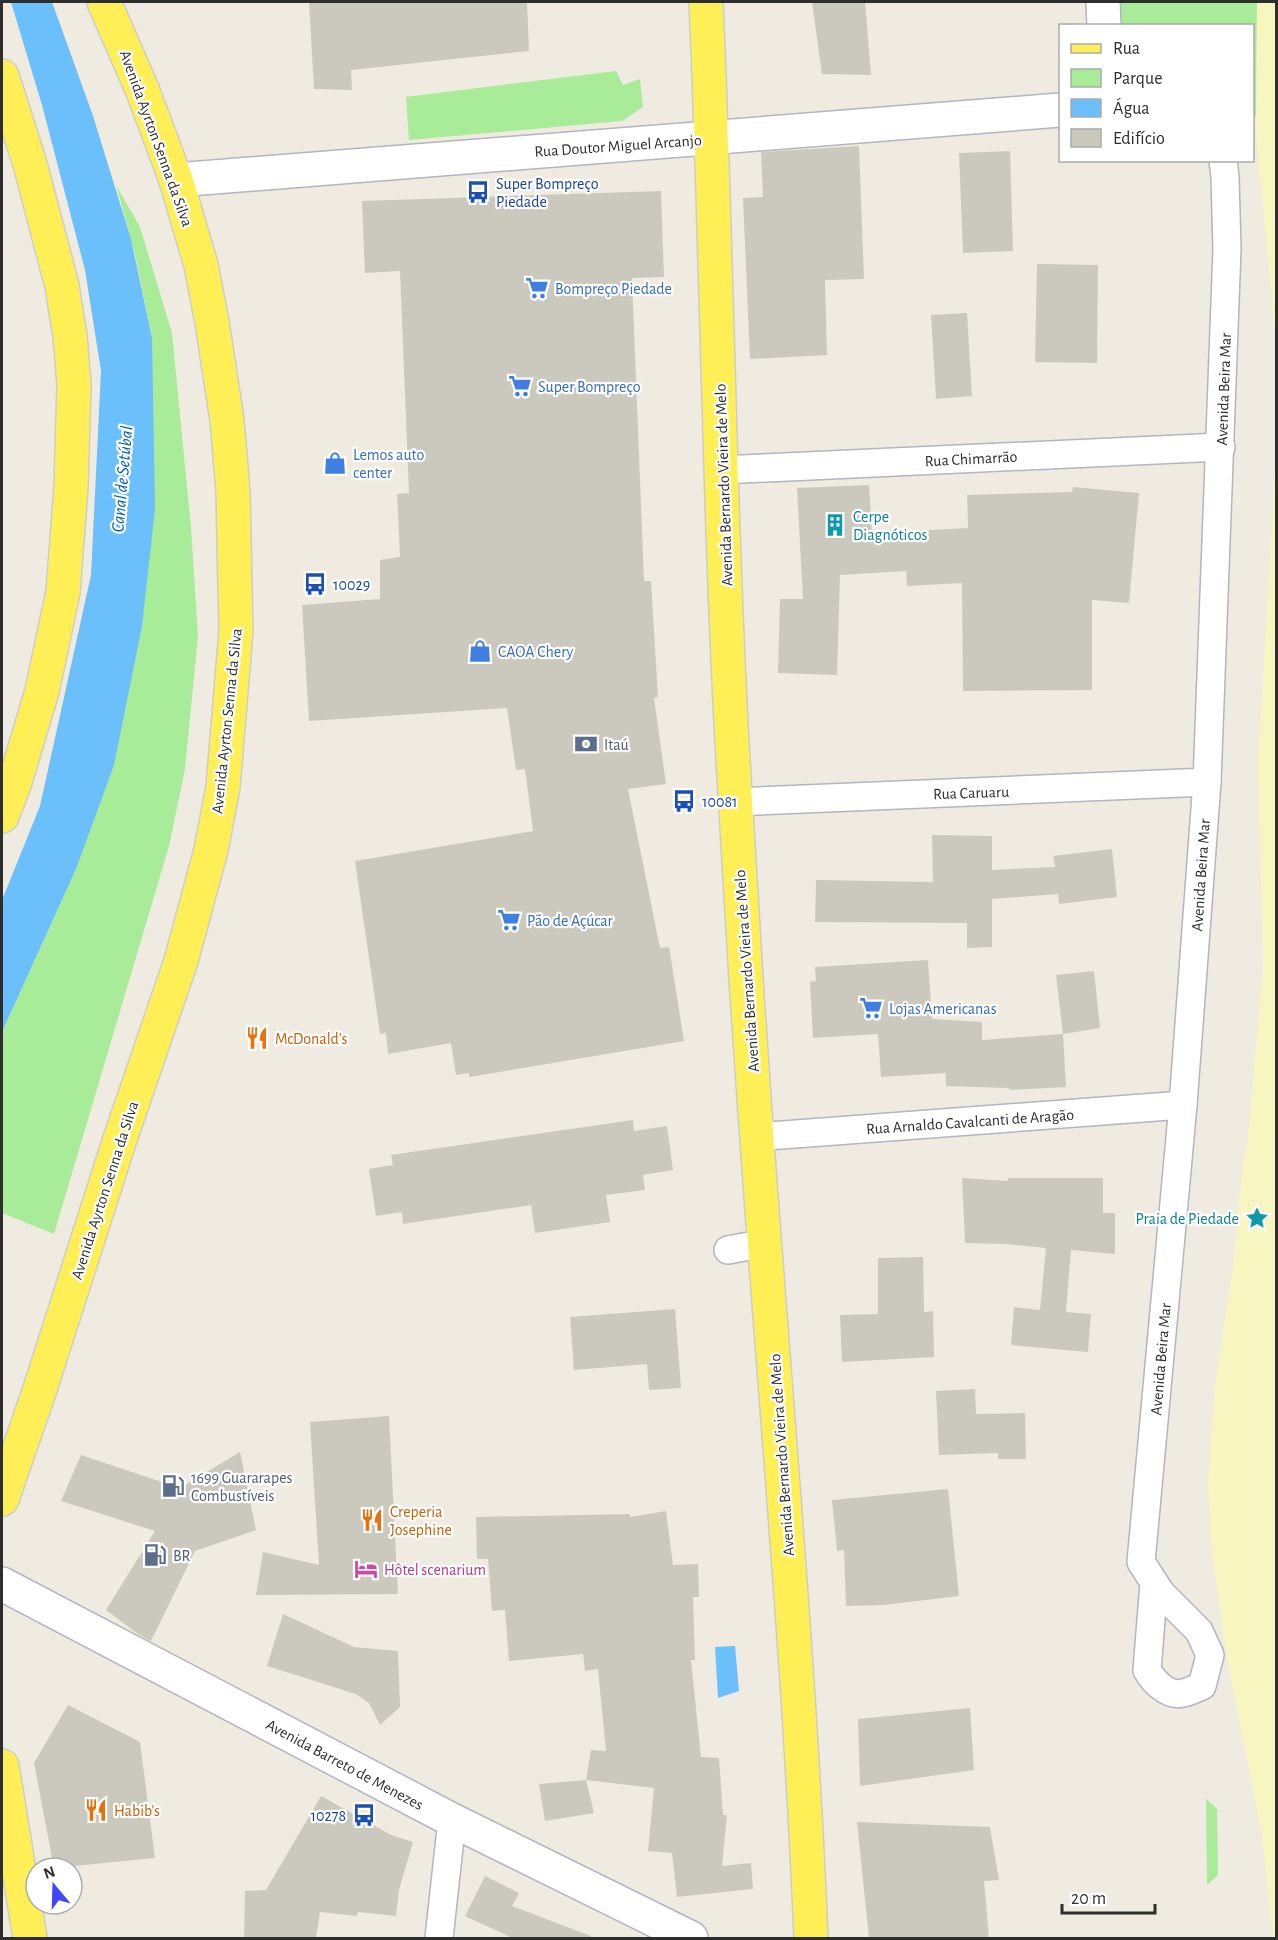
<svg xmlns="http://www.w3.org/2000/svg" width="1278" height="1940" font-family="'Alegreya Sans',sans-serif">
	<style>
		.green { fill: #a8eb98 }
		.sand { fill: #f7f6c1 }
		.water { fill: #6bbffa }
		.building { fill: #cbc9be }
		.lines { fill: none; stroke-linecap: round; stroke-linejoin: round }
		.street-casing { stroke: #b4b4c2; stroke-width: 30 }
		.secondary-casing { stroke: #b4b4c2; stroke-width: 36 }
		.primary-casing { stroke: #cdcdcd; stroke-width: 36 }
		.street { stroke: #fff; stroke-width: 27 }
		.secondary { stroke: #fff; stroke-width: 33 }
		.primary { stroke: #feef57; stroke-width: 33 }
		.labels { text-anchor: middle; stroke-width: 4.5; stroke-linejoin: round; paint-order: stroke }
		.street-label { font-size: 16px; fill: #2e2e2e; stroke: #fff }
		.transit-label { font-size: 16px; fill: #164399; stroke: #fff; text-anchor: start }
		.shop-label { font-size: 16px; fill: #366cbe; stroke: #fff; text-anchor: start }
		.culture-label { font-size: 16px; fill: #0d838f; stroke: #fff; text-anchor: start }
		.service-label { font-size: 16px; fill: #4e5e75; stroke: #fff; text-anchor: start }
		.food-label { font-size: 16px; fill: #c56008; stroke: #fff; text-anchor: start }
		.hotel-label { font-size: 16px; fill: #b23c85; stroke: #fff; text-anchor: start }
		.water-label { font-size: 18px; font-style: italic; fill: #015aaf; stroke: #fff }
	</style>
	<rect width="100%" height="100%" fill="#f0ebe0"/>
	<g class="green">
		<polygon points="1115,2 1257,2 1256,116 1252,116 1252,26 1116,25"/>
		<polygon points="616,71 623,85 640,79 643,107 622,121 409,140 406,97"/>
		<polygon points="116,185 140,227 172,333 191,528 198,636 185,769 169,846 54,1234 2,1213 2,1032 76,869 152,338 135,254"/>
		<polygon points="1206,1799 1217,1809 1218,1875 1207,1885"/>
	</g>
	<g class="sand">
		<polygon points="1257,2 1276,2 1276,341 1256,136"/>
		<polygon points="1276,453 1276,1938 1273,1938 1262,1835 1226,1653 1211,1544 1208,1482 1215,1384 1233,1265 1242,1172 1249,1129 1263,965 1258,763"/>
	</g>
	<g class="water">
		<polygon points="11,2 52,2 93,116 131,239 152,338 155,509 142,626 114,765 76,869 2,1032 2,900 40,806 91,575 101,371 85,270 42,105"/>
		<polygon points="735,1646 739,1691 718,1698 715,1647"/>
	</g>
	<g class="building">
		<polygon points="309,2 527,2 529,51 351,70 352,90 314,89"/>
		<polygon points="812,2 865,2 871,75 822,74"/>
		<polygon points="859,146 864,279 825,280 827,355 750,359 743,198 763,197 761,152"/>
		<polygon points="1010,151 1013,251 963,253 959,153"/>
		<polygon points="661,191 664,277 632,278 644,581 651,581 658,697 654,698 666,784 628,789 660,948 669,947 684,1041 469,1077 469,1073 456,1075 451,1043 388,1054 386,1033 380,1034 355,861 533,831 525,769 516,770 507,708 309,721 302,605 380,599 380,560 400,557 397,494 409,493 400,271 365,273 362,201"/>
		<polygon points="1037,264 1098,265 1097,363 1035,362"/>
		<polygon points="967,313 972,396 936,399 931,315"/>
		<polygon points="869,485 872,533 968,528 967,495 1072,492 1073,487 1139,493 1129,603 1092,600 1092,690 963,691 962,583 907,586 906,571 840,575 837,675 778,673 780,599 803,599 797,488"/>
		<polygon points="932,835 992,836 992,870 1055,867 1053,856 1112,849 1117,897 1059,904 1058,894 992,899 992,947 967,948 967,923 815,922 816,880 933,882"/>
		<polygon points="928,960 932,1019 982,1022 982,1040 1063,1034 1066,1087 1009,1090 1009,1088 946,1086 946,1073 881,1077 878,1034 813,1038 810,982 816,981 815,967"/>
		<polygon points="1094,971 1100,1028 1063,1034 1056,975"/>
		<polygon points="633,1120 634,1131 667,1126 673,1170 643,1175 645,1190 606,1195 610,1222 535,1233 531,1205 403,1224 402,1212 376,1216 369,1169 393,1165 391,1155"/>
		<polygon points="962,1178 1008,1181 1008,1178 1103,1178 1103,1213 1115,1213 1115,1254 1071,1250 1066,1312 1091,1314 1088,1352 1011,1345 1014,1307 1040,1310 1046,1248 1007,1244 965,1243"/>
		<polygon points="923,1257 924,1312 933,1311 934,1357 842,1362 840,1315 878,1314 878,1258"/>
		<polygon points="675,1309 681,1388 649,1390 647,1364 574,1370 570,1317"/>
		<polygon points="975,1389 976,1414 1025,1413 1026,1459 998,1459 998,1453 939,1455 936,1391"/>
		<polygon points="389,1416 398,1594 256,1595 263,1552 319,1565 310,1422"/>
		<polygon points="240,1452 256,1530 195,1551 151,1641 138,1634 106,1610 155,1531 61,1501 81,1455 180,1488"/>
		<polygon points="948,1489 959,1596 884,1605 846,1606 844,1550 837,1551 832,1500"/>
		<polygon points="666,1511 673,1565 698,1564 699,1597 693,1597 695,1660 691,1660 701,1757 719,1758 723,1815 727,1815 722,1866 751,1863 753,1889 677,1897 672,1853 648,1851 654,1788 586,1780 591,1750 606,1751 598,1669 585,1671 583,1654 509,1661 505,1610 492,1611 488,1559 477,1559 476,1517 630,1514 630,1517"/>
		<polygon points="283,1614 354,1647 398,1651 400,1707 380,1725 369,1703 356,1694 267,1666"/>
		<polygon points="68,1705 140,1742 155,1858 54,1868 34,1763"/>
		<polygon points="970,1708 974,1770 860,1786 858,1719"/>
		<polygon points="586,1780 594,1813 545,1821 539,1784"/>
		<polygon points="321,1796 391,1835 413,1842 399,1890 396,1916 358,1912 357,1916 320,1912 316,1938 244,1938 245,1891 266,1890"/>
		<polygon points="857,1822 990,1827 999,1880 984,1881 989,1938 869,1938"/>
		<polygon points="485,1876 519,1893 512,1906 591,1936 591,1938 512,1938 465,1916"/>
	</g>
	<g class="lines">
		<g class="street-casing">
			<g id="street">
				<polyline points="721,470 1221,447"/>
				<polyline points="735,802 1207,782"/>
				<polyline points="756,1137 1183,1105"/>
				<polyline points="728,1250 765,1243"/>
				<path d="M1154,1583L1147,1670C1153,1681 1168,1697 1183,1693C1189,1692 1196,1688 1202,1686L1210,1655L1199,1631L1161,1593L1141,1562L1183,1105L1207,782L1227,249L1225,177L1223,160"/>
				<polyline points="439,1938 452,1820"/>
			</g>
		</g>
		<g class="secondary-casing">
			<g id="secondary">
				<polyline points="1103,2 1104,26"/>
				<polyline points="176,180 1060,110"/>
				<polyline points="2,1584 452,1820 691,1938"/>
			</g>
		</g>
		<g class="primary-casing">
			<g id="primary">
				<path d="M706,2C718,271 719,541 736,810C742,920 749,1031 757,1141C776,1407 800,1672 811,1938"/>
				<polyline points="2,76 30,164 62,286 70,336 74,384 71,487 63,592 42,691 14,785 2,816"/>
				<polyline points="2,1499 40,1389 119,1142 181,961 211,850 223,787 236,631 233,491 227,420 212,322 201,265 176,180 142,89 104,2"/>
				<polyline points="2,1766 30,1938"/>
			</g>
		</g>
		<use href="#street" class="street"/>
		<use href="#secondary" class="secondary"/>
		<use href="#primary" class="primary"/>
	</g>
	<defs>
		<g id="bus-bare" transform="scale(1.8)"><path d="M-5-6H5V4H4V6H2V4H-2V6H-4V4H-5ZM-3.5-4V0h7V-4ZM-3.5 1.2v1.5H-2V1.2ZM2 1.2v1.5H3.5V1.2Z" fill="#1a4fb4" stroke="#fff" stroke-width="2.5" paint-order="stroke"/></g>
		<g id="supermarket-bare" transform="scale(1.8)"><path d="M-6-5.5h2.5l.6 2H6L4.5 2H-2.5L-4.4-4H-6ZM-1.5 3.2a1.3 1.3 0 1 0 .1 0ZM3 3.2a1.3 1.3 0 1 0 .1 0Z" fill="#3f7fe0" stroke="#fff" stroke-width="2.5" paint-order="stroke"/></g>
		<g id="shop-bare" transform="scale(1.8)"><path d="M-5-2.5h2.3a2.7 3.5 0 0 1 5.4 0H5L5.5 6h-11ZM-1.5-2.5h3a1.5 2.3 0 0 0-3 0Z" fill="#3f7fe0" stroke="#fff" stroke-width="2.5" paint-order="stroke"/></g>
		<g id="building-bare" transform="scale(1.8)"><path d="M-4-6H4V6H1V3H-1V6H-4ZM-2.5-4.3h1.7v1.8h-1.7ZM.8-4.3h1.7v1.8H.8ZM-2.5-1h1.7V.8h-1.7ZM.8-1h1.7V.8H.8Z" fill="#0f9aa8" stroke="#fff" stroke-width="2.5" paint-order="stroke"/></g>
		<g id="bank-bare" transform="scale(1.8)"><path d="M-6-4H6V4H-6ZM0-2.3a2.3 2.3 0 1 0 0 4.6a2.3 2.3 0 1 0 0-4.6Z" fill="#5c6f8a" stroke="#fff" stroke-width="2.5" paint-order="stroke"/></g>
		<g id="restaurant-bare" transform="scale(1.8)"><path d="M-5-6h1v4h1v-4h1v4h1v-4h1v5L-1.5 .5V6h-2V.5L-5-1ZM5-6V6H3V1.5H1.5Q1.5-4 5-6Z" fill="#e8710a" stroke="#fff" stroke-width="2.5" paint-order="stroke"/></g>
		<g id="sight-bare" transform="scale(1.8)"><path d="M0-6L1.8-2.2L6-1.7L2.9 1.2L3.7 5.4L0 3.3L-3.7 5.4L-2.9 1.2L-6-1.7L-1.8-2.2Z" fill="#0f9aa8" stroke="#fff" stroke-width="2.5" paint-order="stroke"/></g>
		<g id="fuel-bare" transform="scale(1.8)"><path d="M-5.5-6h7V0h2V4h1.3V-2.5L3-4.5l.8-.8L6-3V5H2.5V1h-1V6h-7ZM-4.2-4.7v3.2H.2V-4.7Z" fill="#5c6f8a" stroke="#fff" stroke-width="2.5" paint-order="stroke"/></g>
		<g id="hotel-bare" transform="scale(1.8)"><path d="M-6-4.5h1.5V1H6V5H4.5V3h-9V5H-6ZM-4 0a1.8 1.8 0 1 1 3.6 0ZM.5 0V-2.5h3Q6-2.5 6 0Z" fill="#d1479c" stroke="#fff" stroke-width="2.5" paint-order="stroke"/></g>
	</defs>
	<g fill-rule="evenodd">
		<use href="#bus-bare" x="478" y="192"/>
		<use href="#supermarket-bare" x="537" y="288"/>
		<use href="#supermarket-bare" x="520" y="386"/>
		<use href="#shop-bare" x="335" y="463"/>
		<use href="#building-bare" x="835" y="525"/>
		<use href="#bus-bare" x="315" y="584"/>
		<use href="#shop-bare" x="480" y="651"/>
		<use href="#bank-bare" x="586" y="744"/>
		<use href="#bus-bare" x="684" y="801"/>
		<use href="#supermarket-bare" x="509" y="920"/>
		<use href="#supermarket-bare" x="871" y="1008"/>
		<use href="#restaurant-bare" x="257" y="1038"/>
		<use href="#sight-bare" x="1257" y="1218"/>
		<use href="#fuel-bare" x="173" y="1486"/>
		<use href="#restaurant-bare" x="372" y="1520"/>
		<use href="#fuel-bare" x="155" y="1555"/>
		<use href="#hotel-bare" x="366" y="1569"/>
		<use href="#restaurant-bare" x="96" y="1810"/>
		<use href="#bus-bare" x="364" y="1815"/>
	</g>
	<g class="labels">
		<g class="street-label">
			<text transform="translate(157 138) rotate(70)" y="6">Avenida Ayrton Senna da Silva</text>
			<text transform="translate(618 145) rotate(-4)" y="6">Rua Doutor Miguel Arcanjo</text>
			<text transform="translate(1223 389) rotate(-88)" y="6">Avenida Beira Mar</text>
			<text transform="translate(971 458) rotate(-3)" y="6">Rua Chimarrão</text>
			<text transform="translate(723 485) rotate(-92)" y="6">Avenida Bernardo Vieira de Melo</text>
			<text transform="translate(226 721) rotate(-84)" y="6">Avenida Ayrton Senna da Silva</text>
			<text transform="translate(971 792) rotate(-2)" y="6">Rua Caruaru</text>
			<text transform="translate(1200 875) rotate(-86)" y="6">Avenida Beira Mar</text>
			<text transform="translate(746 971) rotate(-94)" y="6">Avenida Bernardo Vieira de Melo</text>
			<text transform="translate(970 1121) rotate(-4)" y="6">Rua Arnaldo Cavalcanti de Aragão</text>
			<text transform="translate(104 1190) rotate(-72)" y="6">Avenida Ayrton Senna da Silva</text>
			<text transform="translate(1160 1359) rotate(-85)" y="6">Avenida Beira Mar</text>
			<text transform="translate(781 1455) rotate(-94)" y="6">Avenida Bernardo Vieira de Melo</text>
			<text transform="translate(345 1764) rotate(28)" y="6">Avenida Barreto de Menezes</text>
		</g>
		<g class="transit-label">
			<text x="496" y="189">Super Bompreço<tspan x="496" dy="18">Piedade</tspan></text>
			<text x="333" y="590">10029</text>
			<text x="702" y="807">10081</text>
			<text x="346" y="1821" text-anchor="end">10278</text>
		</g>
		<g class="shop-label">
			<text x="555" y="294">Bompreço Piedade</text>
			<text x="538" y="392">Super Bompreço</text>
			<text x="353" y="460">Lemos auto<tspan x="353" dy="18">center</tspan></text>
			<text x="498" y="657">CAOA Chery</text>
			<text x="527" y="926">Pão de Açúcar</text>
			<text x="889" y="1014">Lojas Americanas</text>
		</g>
		<g class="culture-label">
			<text x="853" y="522">Cerpe<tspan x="853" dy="18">Diagnóticos</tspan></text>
			<text x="1239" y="1224" text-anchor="end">Praia de Piedade</text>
		</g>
		<g class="service-label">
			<text x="604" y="750">Itaú</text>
			<text x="191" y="1483">1699 Guararapes<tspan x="191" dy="18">Combustíveis</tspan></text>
			<text x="173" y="1561">BR</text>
		</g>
		<g class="food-label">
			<text x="275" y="1044">McDonald's</text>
			<text x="390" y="1517">Creperia<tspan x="390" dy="18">Josephine</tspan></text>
			<text x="114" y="1816">Habib's</text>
		</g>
		<g class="hotel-label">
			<text x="384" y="1575">Hôtel scenarium</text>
		</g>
		<g class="water-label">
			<text transform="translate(122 479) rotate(-85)" y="6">Canal de Setúbal</text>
		</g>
	</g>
	<rect width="1278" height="1940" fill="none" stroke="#2e2e2e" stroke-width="6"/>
	<rect x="1059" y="24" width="195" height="138" fill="#ffffff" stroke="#ababab" stroke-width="1.5"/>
	<rect x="1071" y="44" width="30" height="9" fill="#feef57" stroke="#ababab" stroke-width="1.5"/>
	<text x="1113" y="54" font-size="18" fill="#2e2e2e">Rua</text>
	<rect x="1071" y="69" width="30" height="18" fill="#a8eb98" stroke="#ababab" stroke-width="1.5"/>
	<text x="1113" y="84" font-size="18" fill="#2e2e2e">Parque</text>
	<rect x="1071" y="99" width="30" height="18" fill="#6bbffa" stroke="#ababab" stroke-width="1.5"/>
	<text x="1113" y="114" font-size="18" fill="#2e2e2e">Água</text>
	<rect x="1071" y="129" width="30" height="18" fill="#cbc9be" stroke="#ababab" stroke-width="1.5"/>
	<text x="1113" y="144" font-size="18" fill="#2e2e2e">Edifício</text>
	<g transform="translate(54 1886) rotate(341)"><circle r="28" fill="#ffffff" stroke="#ababab" stroke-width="1.5"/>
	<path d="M0-4.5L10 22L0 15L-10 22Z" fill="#3e46ff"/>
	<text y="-9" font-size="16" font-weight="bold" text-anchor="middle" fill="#2e2e2e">N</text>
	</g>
	<path d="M1062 1904v9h93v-9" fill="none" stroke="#2e2e2e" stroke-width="3"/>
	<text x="1071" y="1904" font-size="18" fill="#2e2e2e" stroke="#ffffff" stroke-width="4.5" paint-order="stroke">20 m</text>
</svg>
